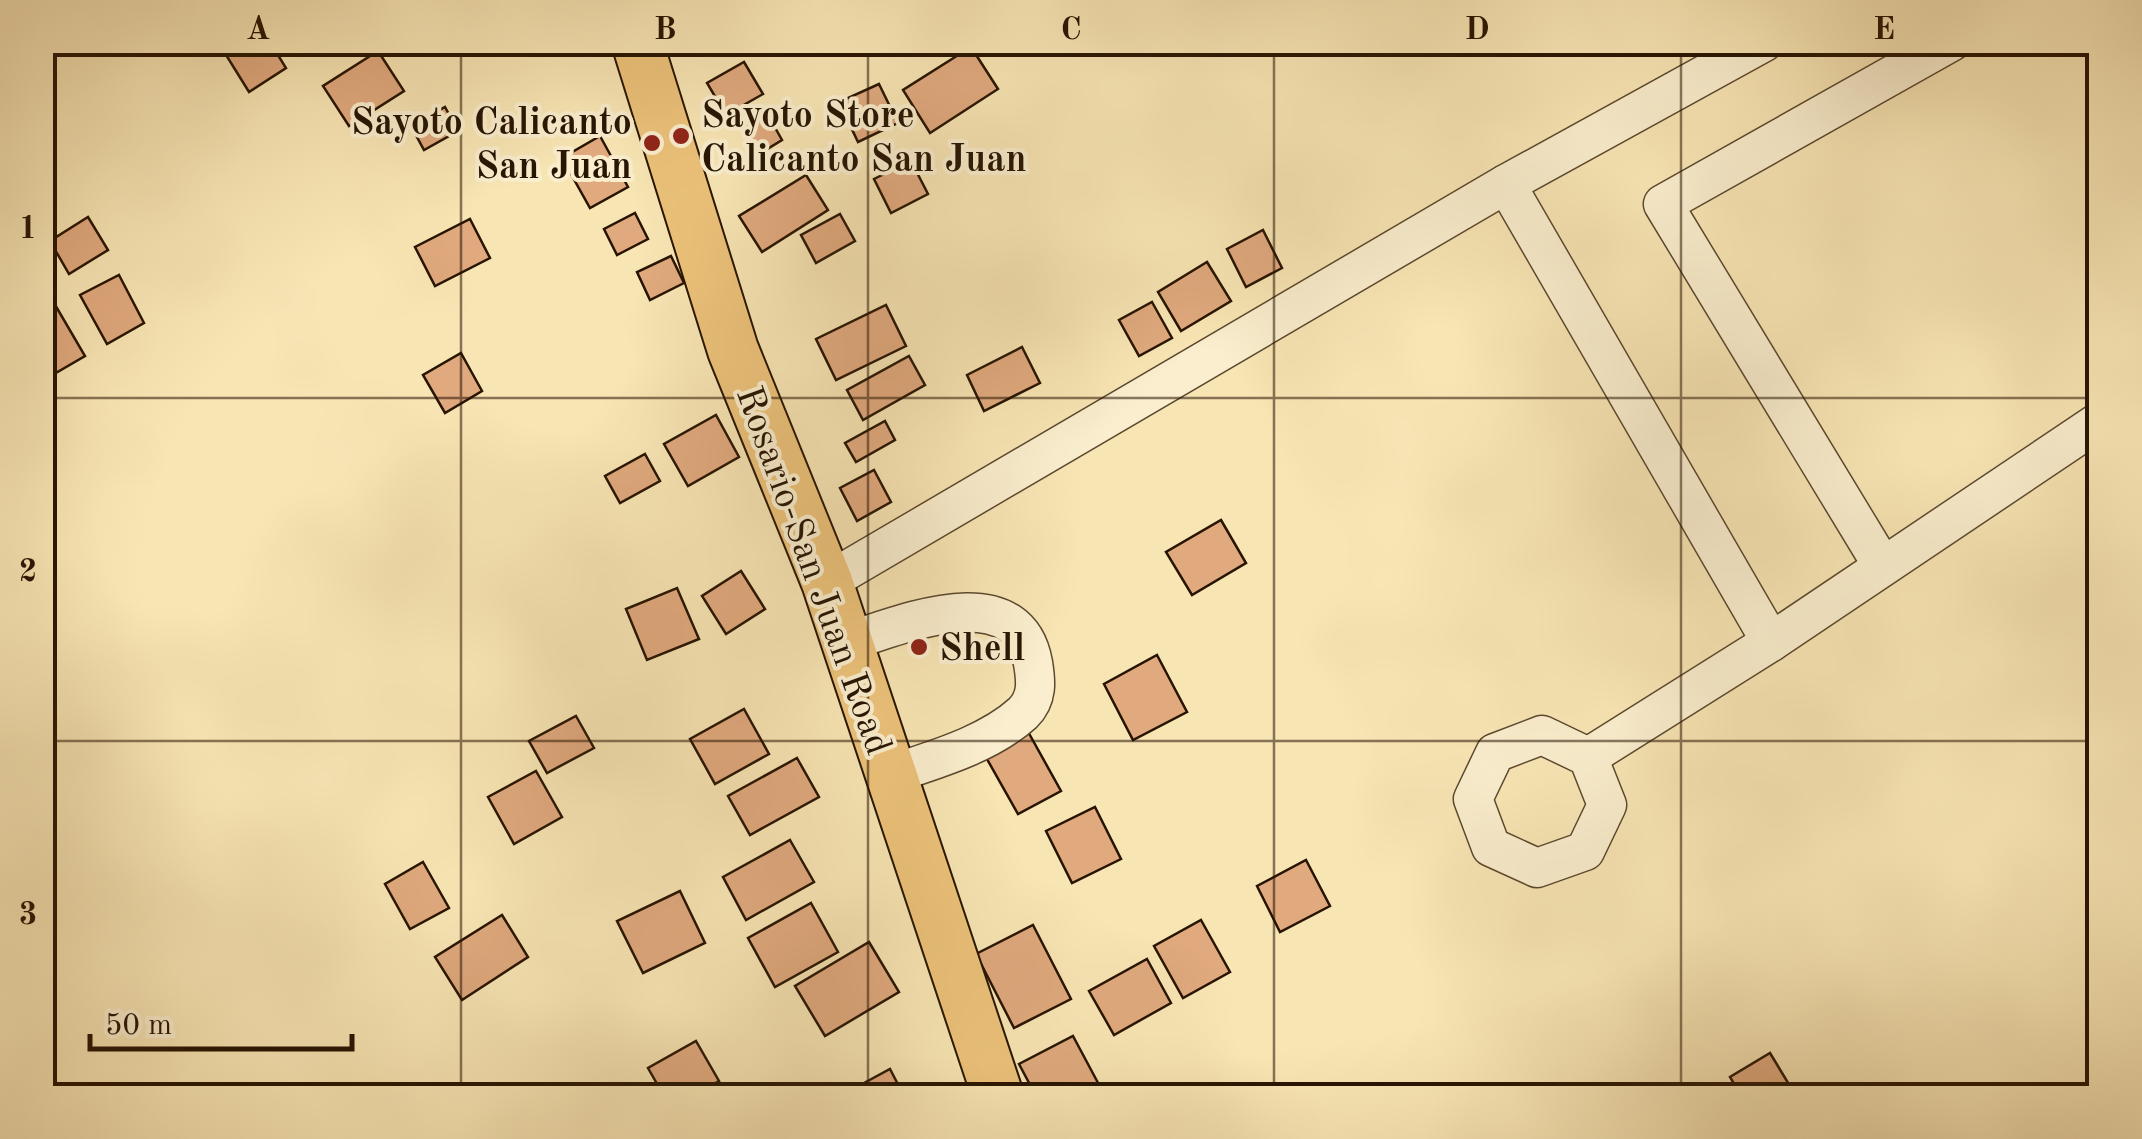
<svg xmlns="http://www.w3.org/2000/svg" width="2142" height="1139" font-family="'Old Standard TT',serif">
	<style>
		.building { fill: #e0a97e; stroke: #271402; stroke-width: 2.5 }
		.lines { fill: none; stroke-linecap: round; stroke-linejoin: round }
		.minor-casing { stroke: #5b482e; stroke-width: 41 }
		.major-casing { stroke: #271402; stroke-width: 54 }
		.minor { stroke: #faeece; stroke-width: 38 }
		.major { stroke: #ecc27a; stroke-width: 50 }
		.grid { fill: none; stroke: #271402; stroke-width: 2.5; stroke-opacity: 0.55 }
		.poi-dot { fill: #8f2418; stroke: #faeece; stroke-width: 4 }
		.labels { text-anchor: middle; stroke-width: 8; stroke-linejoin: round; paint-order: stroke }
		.poi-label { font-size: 38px; font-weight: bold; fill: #271402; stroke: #faeece; text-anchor: start }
		.street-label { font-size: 38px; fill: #271402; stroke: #faeece }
		.neatline { fill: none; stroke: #271402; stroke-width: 4 }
		.grid-label { font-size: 32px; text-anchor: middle; font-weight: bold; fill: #271402 }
	</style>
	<rect width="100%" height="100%" fill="#f8e5b4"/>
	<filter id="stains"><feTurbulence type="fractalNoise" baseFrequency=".002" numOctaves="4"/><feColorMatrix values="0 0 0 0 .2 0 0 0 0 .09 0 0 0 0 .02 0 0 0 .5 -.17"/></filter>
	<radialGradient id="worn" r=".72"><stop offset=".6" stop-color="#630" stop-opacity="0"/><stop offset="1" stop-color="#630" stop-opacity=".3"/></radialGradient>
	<g class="building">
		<polygon points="42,42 72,42 42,60"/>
		<polygon points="218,42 270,42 286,68 249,92"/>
		<polygon points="293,42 322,42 295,51"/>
		<polygon points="971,47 998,89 930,133 903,90"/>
		<polygon points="378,51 404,91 349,126 323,86"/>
		<polygon points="744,62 763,94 726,115 707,83"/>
		<polygon points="879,84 898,123 858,142 839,102"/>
		<polygon points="445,107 458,131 424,150 411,126"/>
		<polygon points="768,115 782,140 759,154 745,128"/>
		<polygon points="600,136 628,187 590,208 562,158"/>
		<polygon points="911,161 928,194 891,213 874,179"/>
		<polygon points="806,175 828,210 762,252 739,216"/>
		<polygon points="635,213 648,239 617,255 604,229"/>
		<polygon points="840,214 855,241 816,263 801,235"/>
		<polygon points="88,217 108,250 69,274 50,241"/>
		<polygon points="470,219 490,258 435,286 415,247"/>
		<polygon points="1263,230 1282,268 1246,287 1227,249"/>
		<polygon points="671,256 684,283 650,300 637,272"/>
		<polygon points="1207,262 1231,301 1181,331 1158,292"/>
		<polygon points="119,275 144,323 107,344 80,295"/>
		<polygon points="1152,302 1172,338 1139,356 1119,320"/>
		<polygon points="54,303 85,356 54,374 42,354 42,310"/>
		<polygon points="886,305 906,346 836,380 816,339"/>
		<polygon points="1022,347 1040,383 984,411 967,375"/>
		<polygon points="461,353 482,391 445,413 423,375"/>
		<polygon points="909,356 925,385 863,420 847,390"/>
		<polygon points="716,415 739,457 688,486 664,444"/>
		<polygon points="885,421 895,440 856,462 845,443"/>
		<polygon points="645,454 660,481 620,503 605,476"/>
		<polygon points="874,470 891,502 857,521 840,488"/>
		<polygon points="1221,520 1246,563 1192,595 1166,552"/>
		<polygon points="741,571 765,609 726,634 702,596"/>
		<polygon points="677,588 699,639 647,660 626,609"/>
		<polygon points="1157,655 1187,712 1133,740 1104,684"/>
		<polygon points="744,709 769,754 715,784 690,739"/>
		<polygon points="576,716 594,748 547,773 529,741"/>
		<polygon points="1026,728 1061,791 1018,814 983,752"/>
		<polygon points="797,758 819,797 750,835 728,796"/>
		<polygon points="536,771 562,817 514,844 488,797"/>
		<polygon points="1095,807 1121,859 1072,883 1046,831"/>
		<polygon points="790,840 814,882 746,920 723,877"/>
		<polygon points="1306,860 1330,906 1280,932 1257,886"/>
		<polygon points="423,862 449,908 410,929 385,884"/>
		<polygon points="680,891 705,943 643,973 617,921"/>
		<polygon points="811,903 838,952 775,987 748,938"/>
		<polygon points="502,915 528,957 462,1000 435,957"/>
		<polygon points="1201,920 1230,972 1183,998 1154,946"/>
		<polygon points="1033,925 1071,999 1014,1028 976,954"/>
		<polygon points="869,942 899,992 825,1036 795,986"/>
		<polygon points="1147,959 1171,1003 1114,1035 1089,991"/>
		<polygon points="1073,1036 1105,1096 1036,1096 1019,1064"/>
		<polygon points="696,1041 719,1081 692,1096 664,1096 648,1068"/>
		<polygon points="1770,1053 1796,1096 1741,1096 1730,1077"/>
		<polygon points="890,1069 904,1096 840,1096"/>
	</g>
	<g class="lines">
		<g class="minor-casing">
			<g id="minor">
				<polyline points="1506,184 1771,642"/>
				<polyline points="1882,565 1663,204 1951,42"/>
				<polyline points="827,582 1506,184 1764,42"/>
				<path d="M847,642C901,625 1017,575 1033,663C1036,681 1038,698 1023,713C988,745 933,760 889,775"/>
				<polygon points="1542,735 1588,757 1607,805 1585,851 1537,868 1491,847 1473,799 1495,753"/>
				<polyline points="1588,757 1771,642 2100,421"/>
			</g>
		</g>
		<g class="major-casing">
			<polyline id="major" points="637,42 733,350 827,582 998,1096"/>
		</g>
		<use href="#minor" class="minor"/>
		<use href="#major" class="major"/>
	</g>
	<path class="grid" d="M461,42V1096M868,42V1096M1274,42V1096M1681,42V1096M42,398H2100M42,741H2100"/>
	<g class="poi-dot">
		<circle cx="681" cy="136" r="10"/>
		<circle cx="652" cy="143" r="10"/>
		<circle cx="919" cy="647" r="10"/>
	</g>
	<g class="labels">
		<g class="poi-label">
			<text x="701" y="127">Sayoto Store<tspan x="701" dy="44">Calicanto San Juan</tspan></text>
			<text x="632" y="134" text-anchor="end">Sayoto Calicanto<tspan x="632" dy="44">San Juan</tspan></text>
			<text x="939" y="660">Shell</text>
		</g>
		<g class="street-label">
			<text transform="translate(815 570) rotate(70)" y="13">Rosario-San Juan Road</text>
		</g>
	</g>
	<rect width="2142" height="1139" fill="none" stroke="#f8e5b4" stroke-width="110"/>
	<path d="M90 1034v15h262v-15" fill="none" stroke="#271402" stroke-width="5"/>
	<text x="105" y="1034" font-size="30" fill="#271402" stroke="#faeece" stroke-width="8" paint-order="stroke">50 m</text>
	<rect x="55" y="55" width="2032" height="1029" class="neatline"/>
	<g class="grid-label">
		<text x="258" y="39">A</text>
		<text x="665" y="39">B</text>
		<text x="1071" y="39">C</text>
		<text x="1477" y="39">D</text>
		<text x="1884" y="39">E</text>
		<text x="28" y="238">1</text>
		<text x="28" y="581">2</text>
		<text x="28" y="924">3</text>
	</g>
	<rect width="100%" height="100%" filter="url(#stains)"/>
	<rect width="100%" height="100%" fill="url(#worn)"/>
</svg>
